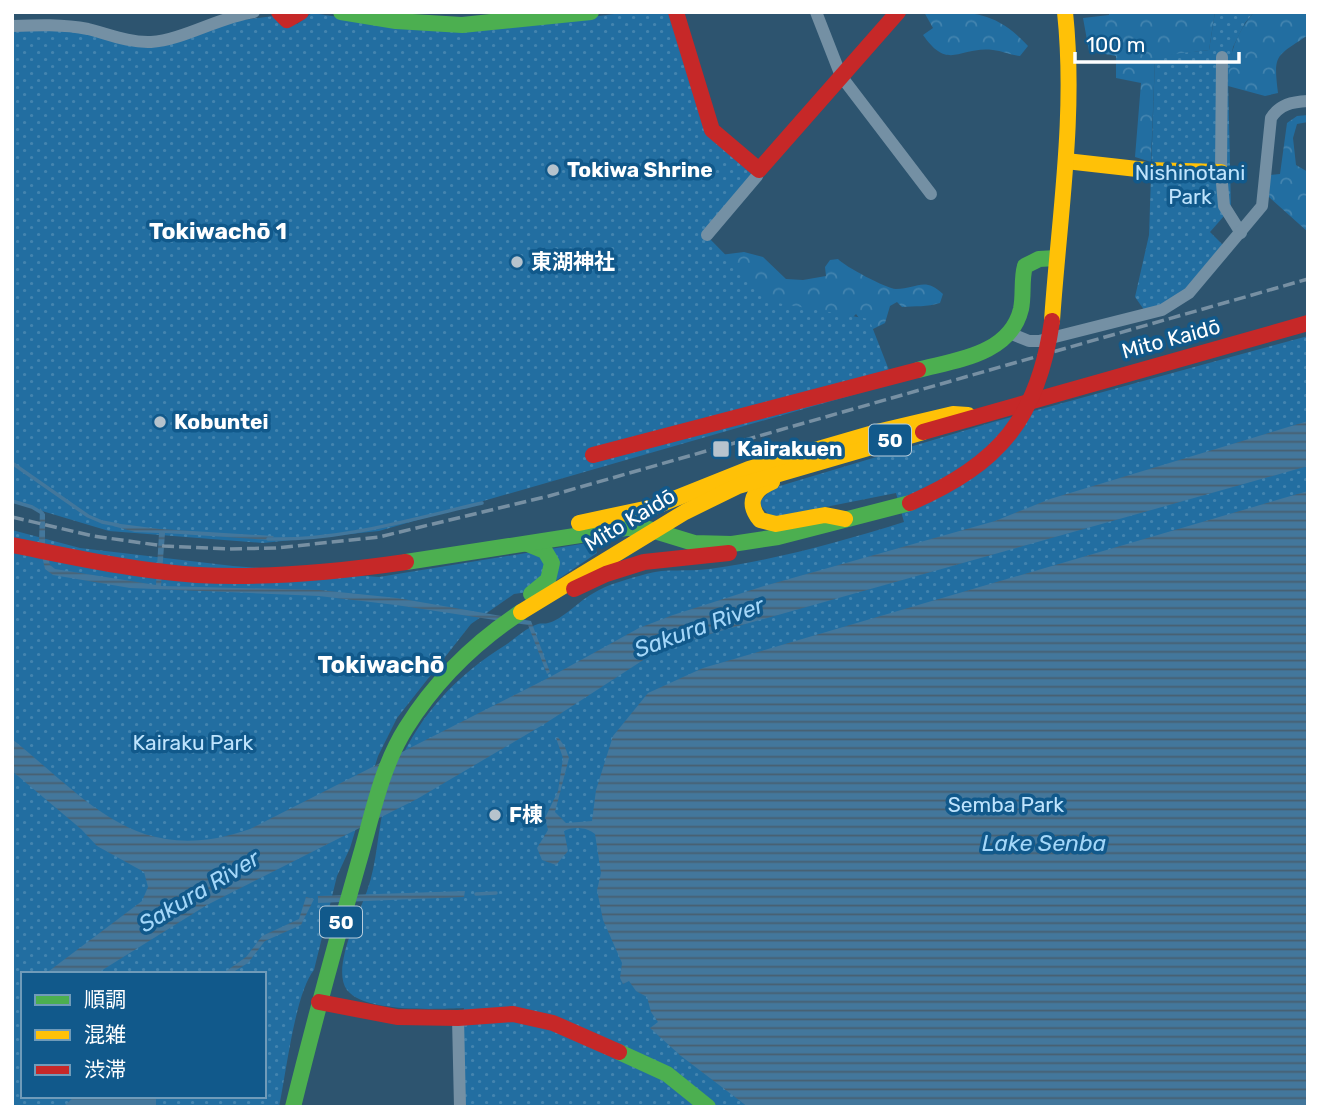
<svg xmlns="http://www.w3.org/2000/svg" width="1320" height="1119" font-family="Rubik,'Noto Sans JP',sans-serif">
	<style>
		.forest { fill: url(#forest-crowns) }
		.park { fill: url(#park-dots); fill-rule: evenodd }
		.water { fill: url(#water-rules) }
		.lines { fill: none; stroke-linecap: round; stroke-linejoin: round }
		.stream { stroke: #43779c; stroke-width: 3.5 }
		.street { stroke: #7490a4; stroke-width: 12 }
		.fast { stroke: #4caf50; stroke-width: 16 }
		.slow { stroke: #ffc107; stroke-width: 16 }
		.jam { stroke: #c62828; stroke-width: 16 }
		.rail { stroke: #7790a3; stroke-width: 3.5; stroke-dasharray: 12 5; stroke-linecap: butt }
		.jam-bridge { stroke: #c62828; stroke-width: 16 }
		.poi-dot { fill: #b6c3cd; stroke: #11598b; stroke-width: 2.5 }
		.labels { text-anchor: middle; stroke-width: 7; stroke-linejoin: round; paint-order: stroke }
		.shield { fill: #11598b; stroke: #b8cddc; stroke-width: 2 }
		.shield-label { font-size: 19px; font-weight: bold; fill: #fff }
		.poi-label { font-size: 21px; font-weight: bold; fill: #fff; stroke: #11598b; text-anchor: start }
		.park-label { font-size: 21px; fill: #bfe4fd; stroke: #11598b }
		.street-label { font-size: 21px; fill: #fff; stroke: #11598b }
		.neighbourhood-label { font-size: 23px; font-weight: bold; fill: #fff; stroke: #11598b }
		.water-label { font-size: 23px; font-style: italic; fill: #a4d7f9; stroke: #11598b }
		.quarter-label { font-size: 24px; font-weight: bold; fill: #fff; stroke: #11598b }
	</style>
	<defs>
		<pattern id="forest-crowns" width="20" height="18" patternUnits="userSpaceOnUse" patternTransform="scale(1.75)"><rect width="20" height="18" fill="#226ea1"/><path d="M2 6a3 3 0 1 1 6 0M12 15a3 3 0 1 1 6 0" fill="none" stroke="#4384af"/></pattern>
		<pattern id="park-dots" width="8" height="8" patternUnits="userSpaceOnUse" patternTransform="scale(1.75)"><rect width="8" height="8" fill="#226ea1"/><path d="M2 2h.1M6 6h.1" fill="none" stroke="#4384af" stroke-width="1.8" stroke-linecap="round"/></pattern>
		<pattern id="water-rules" width="6" height="5" patternUnits="userSpaceOnUse" patternTransform="scale(1.75)"><rect width="6" height="5" fill="#43779c"/><path d="M0 2.5h6" fill="none" stroke="#485f70"/></pattern>
	</defs>
	<rect width="100%" height="100%" fill="#2d546f"/>
	<g class="forest">
		<path d="M924,12C970,12 994,9 1028,46L1020,56C1011,55 1002,51 993,50C959,46 949,72 923,35L933,28Z"/>
		<polygon points="1109,12 1215,12 1209,50 1155,57 1151,162 1135,157 1141,83 1116,78 1116,56 1089,51 1083,18 1109,15"/>
		<path d="M1254,12H1308V35C1276,57 1273,53 1278,93L1265,96L1228,86C1227,58 1236,33 1254,12Z"/>
		<polygon points="1308,115 1308,122 1297,124 1293,138 1296,165 1308,172 1308,232 1269,197 1270,175 1280,174 1287,123 1297,116"/>
		<path d="M744,252L763,257L786,279L803,280L826,276L825,267L830,260L838,259C844,266 887,289 896,289C917,289 924,276 943,294L940,303C927,307 915,306 902,307L897,302L890,306L885,323L869,331L856,314L852,318L603,338L720,255Z"/>
	</g>
	<g class="park">
		<polygon points="630,12 672,12 710,131 757,171 706,235 772,302 869,319 894,383 379,531 263,543 109,531 12,502 12,31 70,31 93,34 126,45 227,22 274,16 297,24 312,13 404,27 488,30"/>
		<polygon points="1215,12 1254,12 1245,23 1233,47 1228,77 1231,208 1210,232 1227,249 1189,293 1147,314 1135,297 1149,235 1155,56 1209,50"/>
		<path d="M1308,336V1107H460L461,1024L464,1008C437,1009 365,1013 347,990C331,969 359,914 367,891C378,861 377,829 386,798C407,729 446,682 507,644C516,638 527,627 538,624C540,623 546,624 548,623C562,620 579,601 592,594C608,584 628,579 646,574C666,568 689,572 709,569C775,560 840,542 904,522L896,493L775,517L768,514L760,505L761,500L773,488L993,422Z"/>
		<path d="M12,530L80,548L233,566L379,577L593,542L597,553L542,590L514,594L471,624L397,718L378,756L350,848L337,876L314,970C295,993 286,1075 279,1107H12ZM23,974H264V1096H23Z"/>
	</g>
	<g class="water">
		<path d="M1308,421V466L703,636L651,655L546,723L417,799L207,905L96,974H45L142,901L148,887L144,872L97,846L81,829L12,771V739C91,803 139,868 250,829L550,677L639,628L673,615L764,586L995,521L1050,499Z"/>
		<path d="M1308,491V1107H748L681,1056L650,1028L658,1022L651,1012L647,997L636,991L629,981L623,984L620,978L622,963L603,920L597,890L601,873L595,834C588,827 572,826 564,831L568,851L556,865L542,860L537,848L548,830L545,818L558,791L563,758L556,738L558,737L565,747L569,758L555,812L566,823L592,821L596,790L613,736L648,693L703,668Z"/>
		<polygon points="40,508 45,514 45,544 50,565 55,569 156,585 159,533 135,532 113,526 113,523 160,529 274,536 270,540 165,533 161,586 319,590 397,598 531,621 550,672 547,674 528,625 396,605 319,596 130,588 53,575 45,569 39,543"/>
		<polygon points="465,891 464,897 318,903 318,896"/>
		<polygon points="306,897 314,899 301,925 265,941 248,963 230,974 222,974 246,957 262,936 299,919"/>
		<polygon points="75,1096 156,1096 156,1107 63,1107"/>
	</g>
	<g class="lines">
		<g class="stream">
			<polyline points="12,463 88,516 102,522 118,525"/>
			<polyline points="12,501 32,507 42,513"/>
			<path d="M268,539C341,541 412,519 482,503"/>
			<polyline points="476,894 496,893"/>
		</g>
		<g class="street">
			<polyline points="816,12 841,76 931,194"/>
			<path d="M12,26C37,25 63,24 88,29C108,34 129,43 151,42C183,40 219,17 254,12"/>
			<polyline points="1222,57 1221,172 1224,206 1241,233"/>
			<polyline points="707,235 757,176 759,170"/>
			<path d="M1009,333L1029,341H1039L1162,310L1189,293L1262,206L1271,118C1280,104 1292,102 1308,101"/>
			<polyline points="458,1018 460,1107"/>
		</g>
		<g class="fast">
			<polyline points="341,12 396,21 462,25 591,12"/>
			<path d="M918,370C955,360 1010,355 1021,309C1024,295 1021,280 1025,266L1039,259L1056,258"/>
			<polyline points="528,544 545,551 552,563 548,580 531,594"/>
			<polyline points="406,562 626,528 645,528 694,543 732,544 778,537 910,503"/>
			<polyline points="619,1052 667,1074 708,1107"/>
			<path d="M293,1107C314,1022 337,938 361,854C373,812 382,766 406,728C436,680 474,643 521,612"/>
		</g>
		<g class="slow">
			<polyline points="1066,161 1146,170 1221,172"/>
			<path d="M1052,321C1059,217 1076,116 1065,12"/>
			<path d="M772,482C753,490 746,503 760,520L776,524L825,515L845,519"/>
			<polyline points="579,523 654,507 749,469 877,432 953,414 968,415"/>
			<polyline points="521,612 685,512 738,486 923,432"/>
		</g>
		<g class="jam">
			<polyline points="279,12 287,20 301,12"/>
			<polyline points="676,12 712,130 759,170 898,12"/>
			<polyline points="923,432 1308,323"/>
			<polyline points="593,455 918,370"/>
			<path d="M12,545C73,557 135,571 197,575C267,579 337,572 406,562"/>
			<polyline points="574,589 606,574 644,562 729,553"/>
			<polyline points="319,1002 397,1017 458,1018 513,1014 553,1023 619,1052"/>
		</g>
		<polyline class="rail" points="12,517 93,536 164,546 229,549 276,548 379,537 549,496 1308,279"/>
		<path class="jam-bridge" d="M910,503C1000,464 1038,418 1052,321"/>
	</g>
	<g class="poi-dot">
		<circle cx="553" cy="170" r="7"/>
		<circle cx="517" cy="262" r="7"/>
		<circle cx="160" cy="422" r="7"/>
		<rect x="712" y="440" width="18" height="18" rx="3.5"/>
		<circle cx="495" cy="815" r="7"/>
	</g>
	<g class="labels">
		<g class="shield">
			<rect x="869" y="424.5" width="42" height="31" rx="5"/>
			<rect x="320" y="906.5" width="42" height="31" rx="5"/>
		</g>
		<g class="shield-label">
			<text x="890" y="447">50</text>
			<text x="341" y="929">50</text>
		</g>
		<g class="poi-label">
			<text x="567" y="177">Tokiwa Shrine</text>
			<text x="531" y="269">東湖神社</text>
			<text x="174" y="429">Kobuntei</text>
			<text x="737" y="456">Kairakuen</text>
			<text x="509" y="822">F棟</text>
		</g>
		<g class="park-label">
			<text x="1190" y="180">Nishinotani<tspan x="1190" dy="24">Park</tspan></text>
			<text x="193" y="750">Kairaku Park</text>
			<text x="1006" y="812">Semba Park</text>
		</g>
		<g class="street-label">
			<text transform="translate(1171 339) rotate(-15)" y="7">Mito Kaidō</text>
			<text transform="translate(630 520) rotate(-31)" y="7">Mito Kaidō</text>
		</g>
		<g class="neighbourhood-label">
			<text x="218" y="239">Tokiwachō 1</text>
		</g>
		<g class="water-label">
			<text transform="translate(699 627) rotate(-20)" y="8">Sakura River</text>
			<text x="1044" y="851">Lake Senba</text>
			<text transform="translate(199 891) rotate(-31)" y="8">Sakura River</text>
		</g>
		<g class="quarter-label">
			<text x="381" y="673">Tokiwachō</text>
		</g>
	</g>
	<rect width="1320" height="1119" fill="none" stroke="#ffffff" stroke-width="28"/>
	<rect x="21" y="972" width="245" height="126" fill="#11598b" stroke="#709bb9" stroke-width="2"/>
	<rect x="35" y="995" width="35" height="10" fill="#4caf50" stroke="#709bb9" stroke-width="2"/>
	<text x="84" y="1007" font-size="21" fill="#ffffff">順調</text>
	<rect x="35" y="1030" width="35" height="10" fill="#ffc107" stroke="#709bb9" stroke-width="2"/>
	<text x="84" y="1042" font-size="21" fill="#ffffff">混雑</text>
	<rect x="35" y="1065" width="35" height="10" fill="#c62828" stroke="#709bb9" stroke-width="2"/>
	<text x="84" y="1077" font-size="21" fill="#ffffff">渋滞</text>
	<path d="M1075 52v10h164v-10" fill="none" stroke="#ffffff" stroke-width="3.5"/>
	<text x="1086" y="52" font-size="21" fill="#ffffff" stroke="#11598b" stroke-width="5" paint-order="stroke">100 m</text>
</svg>
